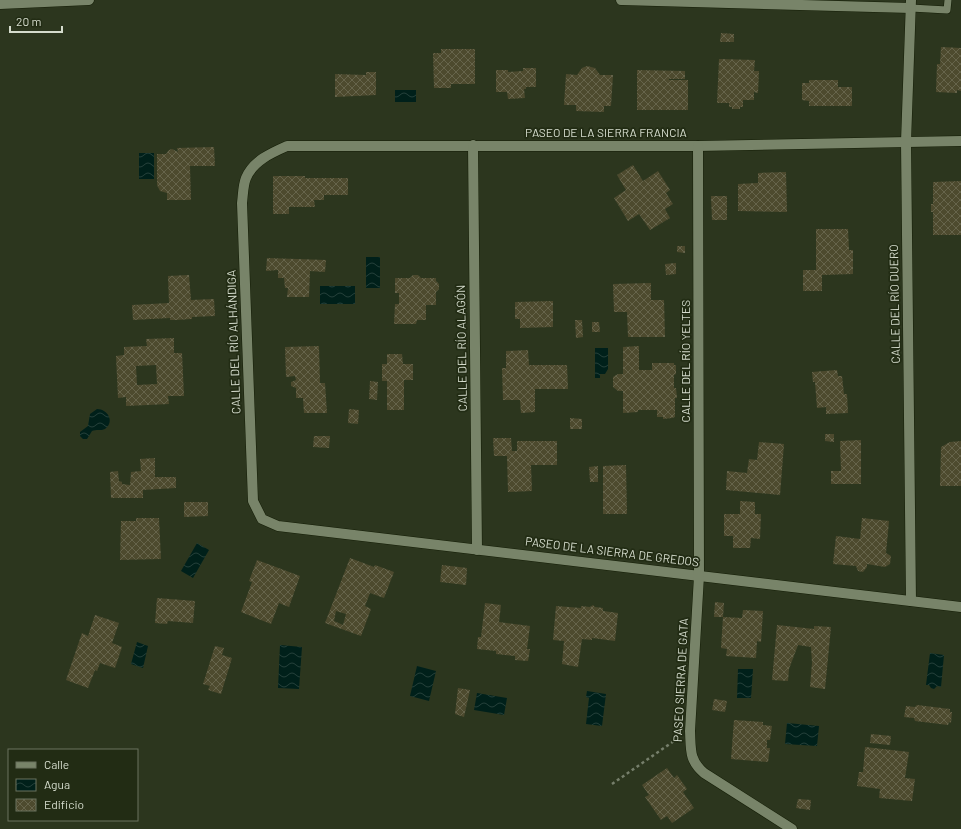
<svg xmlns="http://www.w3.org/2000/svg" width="961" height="829" font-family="Barlow,sans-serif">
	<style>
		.water { fill: url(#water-waves) }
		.building { fill: url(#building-cross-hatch); fill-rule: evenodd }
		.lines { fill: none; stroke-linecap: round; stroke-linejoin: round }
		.service-casing { stroke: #141d06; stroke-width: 8 }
		.minor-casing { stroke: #141d06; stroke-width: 11 }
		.path { stroke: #767f6b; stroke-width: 2.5; stroke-dasharray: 3 3; stroke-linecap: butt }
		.service { stroke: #788469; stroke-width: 7 }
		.minor { stroke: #788469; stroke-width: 10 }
		.labels { text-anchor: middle; stroke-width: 3.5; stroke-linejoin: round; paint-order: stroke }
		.street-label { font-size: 12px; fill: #d5dccd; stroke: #222c14 }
	</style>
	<defs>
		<pattern id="water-waves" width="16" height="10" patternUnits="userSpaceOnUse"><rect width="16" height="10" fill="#00201a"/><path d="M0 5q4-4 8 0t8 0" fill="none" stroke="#24403a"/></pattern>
		<pattern id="building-cross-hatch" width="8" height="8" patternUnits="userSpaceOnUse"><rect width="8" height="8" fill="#4d4a2e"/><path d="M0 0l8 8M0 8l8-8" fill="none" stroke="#66644b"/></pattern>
	</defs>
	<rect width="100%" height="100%" fill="#2c361e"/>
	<g class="water">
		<rect x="395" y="90" width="21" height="12"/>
		<rect x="139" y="153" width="15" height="26"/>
		<rect x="366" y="257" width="14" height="31"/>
		<rect x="320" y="286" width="35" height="18"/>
		<polygon points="595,348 608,348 608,369 605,374 600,374 600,378 595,378"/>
		<path d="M97,409C108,409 115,422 105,429C101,431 96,429 92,431L87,439H83L80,436V432L88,426L90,414Z"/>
		<polygon points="197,543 209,550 193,578 181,571"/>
		<polygon points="137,642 148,646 143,668 131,664"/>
		<polygon points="280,645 302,647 299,689 278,688"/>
		<polygon points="930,653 944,655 941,687 937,686 934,689 931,688 929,685 926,685"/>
		<polygon points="417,666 436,671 429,701 410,696"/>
		<polygon points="738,669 753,669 751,698 737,698"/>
		<polygon points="587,691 606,694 602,726 586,724 589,698 586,697"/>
		<polygon points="477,693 507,698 504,715 474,710"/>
		<polygon points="787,723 819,726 817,746 785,744"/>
	</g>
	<g class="building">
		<polygon points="721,33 734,34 734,42 720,42"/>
		<polygon points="941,47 961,48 961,91 957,90 957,93 936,92 937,64 940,64"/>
		<polygon points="441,49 475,49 475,84 451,84 451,88 434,88 433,53 441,53"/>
		<polygon points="719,59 755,60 754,71 759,71 758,93 754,92 754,100 743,100 743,107 740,107 740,109 732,109 732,107 729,107 729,103 717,103"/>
		<polygon points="587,66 595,68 600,75 613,75 611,106 604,106 604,112 576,111 576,105 564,105 566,74 577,75 582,68"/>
		<polygon points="523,68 536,68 536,87 526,87 526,89 524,89 525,98 508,99 507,92 496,92 496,70 508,70 508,72 523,71"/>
		<polygon points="637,70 685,71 685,79 669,79 669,80 688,80 688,110 637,110"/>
		<polygon points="366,72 376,72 376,95 335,97 335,74 366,75"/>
		<polygon points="809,80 838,80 838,87 852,87 852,106 809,106 809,101 802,100 802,83 809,83"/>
		<polygon points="214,147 215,166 190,166 191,200 167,200 167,193 160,191 157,185 157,154 166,154 169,150 172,149 178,152 177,148"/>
		<polygon points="633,165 643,181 658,171 670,190 666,193 673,204 665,209 670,218 650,230 639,214 628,221 614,198 626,190 617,175"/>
		<polygon points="786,172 787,212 738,211 738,184 758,183 758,173"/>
		<polygon points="273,176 305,176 305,178 348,178 348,195 324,195 324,200 314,200 315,207 289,207 289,214 273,214"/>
		<polygon points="961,181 961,235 933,235 933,212 931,212 931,204 933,204 933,182"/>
		<polygon points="711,196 727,196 727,220 712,220"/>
		<polygon points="816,229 848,229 849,250 853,250 853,274 822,275 822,291 803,291 803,270 816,270"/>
		<polygon points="677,246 685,246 685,253 677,252"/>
		<polygon points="267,258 326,260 325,272 310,271 309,297 287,297 288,288 285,288 284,278 278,278 278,270 266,271"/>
		<polygon points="676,263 676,274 666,275 665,264"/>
		<polygon points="189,275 191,300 214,299 215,316 192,317 192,319 176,320 170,320 170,318 133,320 132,305 169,303 168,276"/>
		<polygon points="413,275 418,275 421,278 436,278 436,281 439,284 439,289 436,292 436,305 426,305 426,320 417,320 416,324 394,324 395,304 399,304 399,293 395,293 395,278 410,278"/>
		<polygon points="651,283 651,300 664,300 665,337 628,337 627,312 614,312 613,284"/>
		<polygon points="553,301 553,327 520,328 520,319 515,319 515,302"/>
		<polygon points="575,320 582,320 583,337 576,338"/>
		<polygon points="592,322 599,322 600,332 592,332"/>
		<path d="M174,338V353H182L184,396H168L169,404L126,406V397L118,398L116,356L124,355V347L147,346L146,339ZM156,365L157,384L137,385L136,366Z"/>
		<polygon points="319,346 320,383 325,383 327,413 304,413 303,398 296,398 296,388 291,386 291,382 296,380 295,376 286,377 285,347"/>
		<polygon points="639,346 639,370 652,370 652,363 674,363 674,365 676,365 676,374 674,375 674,388 676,388 677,398 675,398 675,417 672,418 663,419 663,417 657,417 657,410 638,410 638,412 623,413 623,391 618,391 613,387 613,377 618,374 623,374 623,347"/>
		<polygon points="528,350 529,365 567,365 568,389 535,389 535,412 521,413 520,400 503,400 502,368 506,368 506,351"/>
		<polygon points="387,354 402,354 403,364 413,364 413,380 404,380 404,410 387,410 387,381 382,381 382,364 387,364"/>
		<polygon points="837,370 838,376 842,376 844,394 847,394 848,413 826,414 826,407 817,408 815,382 813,382 812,372"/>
		<polygon points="370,381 378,382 377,400 369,399"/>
		<polygon points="349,409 359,410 358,424 348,423"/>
		<polygon points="570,418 582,419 582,429 570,429"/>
		<polygon points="825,434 834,434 834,442 825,441"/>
		<polygon points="314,436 330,436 329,448 313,447"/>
		<polygon points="493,438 511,438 512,451 517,451 517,441 557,441 557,465 531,465 532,491 508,492 507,456 494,456"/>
		<polygon points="861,440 861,484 831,484 831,471 841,471 840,441"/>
		<polygon points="961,441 961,486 940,486 941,447 950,442"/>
		<polygon points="759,442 784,444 780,495 726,490 727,471 747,473 749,459 757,460"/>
		<polygon points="155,458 155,477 176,477 176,488 143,490 143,498 111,498 110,472 118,471 119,481 122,482 122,484 130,485 131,472 141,471 140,459"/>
		<polygon points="626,465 627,514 603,514 603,466"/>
		<polygon points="598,466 598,482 590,482 589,467"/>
		<polygon points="740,501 755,502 755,514 761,514 760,539 751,538 750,548 733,548 733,536 724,536 724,514 740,514"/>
		<polygon points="184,502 208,502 208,516 184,517"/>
		<polygon points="136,518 159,518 161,559 120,560 121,521 136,521"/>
		<polygon points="862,518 889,521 886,553 891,556 890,564 885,567 867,564 867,567 863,572 858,571 856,566 833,564 836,536 860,539"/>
		<path d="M350,558L374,567L375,565L394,572L384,598L370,593L365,606L371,609L361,636L325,623ZM336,611L346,614L343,625L334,621Z"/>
		<polygon points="257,560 300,576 289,607 279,603 271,624 241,612 252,582 249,581"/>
		<polygon points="442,565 467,568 466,585 440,582"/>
		<polygon points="157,598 195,601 193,623 168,621 167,624 155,623"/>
		<polygon points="715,602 724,603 723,617 714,617"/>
		<polygon points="485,603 501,605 499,622 530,626 527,649 530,649 528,661 515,660 515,656 496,654 496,651 477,649 478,637 481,637"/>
		<polygon points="593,605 595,607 603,608 603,611 618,613 615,641 592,638 592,640 582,639 578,667 562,664 564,641 553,640 556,606 581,608 581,606 590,607"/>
		<polygon points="743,610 763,611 761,642 757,641 756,658 726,656 727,649 721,648 723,617 742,618"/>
		<polygon points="95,615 119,623 112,643 122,647 115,668 100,663 97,671 95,670 88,688 66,680 82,633 88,636"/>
		<polygon points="777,625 814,629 814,626 831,627 825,689 810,687 812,663 811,647 798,645 789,669 788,681 772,680"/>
		<polygon points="215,646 224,648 222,655 232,658 221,694 208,690 210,686 203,684"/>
		<polygon points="458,688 470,690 464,717 455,714"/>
		<polygon points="714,699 727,701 725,712 712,710"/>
		<polygon points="917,705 950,709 950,712 952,712 951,723 949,722 948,725 915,721 914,718 904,717 906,706 915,707"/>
		<polygon points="734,720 763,722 763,725 772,726 770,740 767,740 767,748 770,748 768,762 731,759"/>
		<polygon points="871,734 891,736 890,745 870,743"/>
		<polygon points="865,747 909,752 905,778 915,779 912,801 879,798 880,789 857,786 859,772 863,772"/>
		<polygon points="667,768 674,778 677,775 687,789 683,792 694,808 672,823 667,816 661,820 645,797 649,795 642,785"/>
		<polygon points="798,799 811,800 810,810 796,808"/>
	</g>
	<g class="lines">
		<g class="service-casing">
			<polyline id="service" points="911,8 947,10 948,0"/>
		</g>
		<g class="minor-casing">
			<g id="minor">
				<polyline points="621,0 911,8"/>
				<polyline points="0,4 89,0"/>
				<path d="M961,141L698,146H287C271,153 253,161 246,178C243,185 243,195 242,203L253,501L262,519L278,526L961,607"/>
				<polyline points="473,145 477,550"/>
				<path d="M698,146L699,576L690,731C691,750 689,760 704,773L792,829"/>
				<polyline points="911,601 906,142 911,0"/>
			</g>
		</g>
		<polyline class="path" points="612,784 674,741 677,740"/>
		<use href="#service" class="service"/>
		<use href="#minor" class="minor"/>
	</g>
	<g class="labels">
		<g class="street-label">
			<text x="606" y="137">PASEO DE LA SIERRA FRANCIA</text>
			<text transform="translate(895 304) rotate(-91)" y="4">CALLE DEL RÍO DUERO</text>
			<text transform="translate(234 342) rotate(-92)" y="4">CALLE DEL RÍO ALHÁNDIGA</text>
			<text transform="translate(462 348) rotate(-91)" y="4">CALLE DEL RÍO ALAGÓN</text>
			<text transform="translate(686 361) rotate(-90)" y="4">CALLE DEL RÍO YELTES</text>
			<text transform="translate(612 552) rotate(7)" y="4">PASEO DE LA SIERRA DE GREDOS</text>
			<text transform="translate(681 680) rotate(-87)" y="4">PASEO SIERRA DE GATA</text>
		</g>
	</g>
	<rect x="8" y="749" width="130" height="72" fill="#222c14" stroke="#6a725e"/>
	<rect x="16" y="762" width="20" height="6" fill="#788469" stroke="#6a725e"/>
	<text x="44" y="769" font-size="12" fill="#d5dccd">Calle</text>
	<rect x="16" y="779" width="20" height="12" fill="url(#water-waves)" stroke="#6a725e"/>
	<text x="44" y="789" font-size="12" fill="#d5dccd">Agua</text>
	<rect x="16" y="799" width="20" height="12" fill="url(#building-cross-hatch)" stroke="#6a725e"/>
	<text x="44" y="809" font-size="12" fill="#d5dccd">Edificio</text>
	<path d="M10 26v6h52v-6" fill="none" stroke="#d5dccd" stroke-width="2"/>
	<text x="16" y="26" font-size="12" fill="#d5dccd" stroke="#222c14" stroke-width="3" paint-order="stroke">20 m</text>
</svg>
